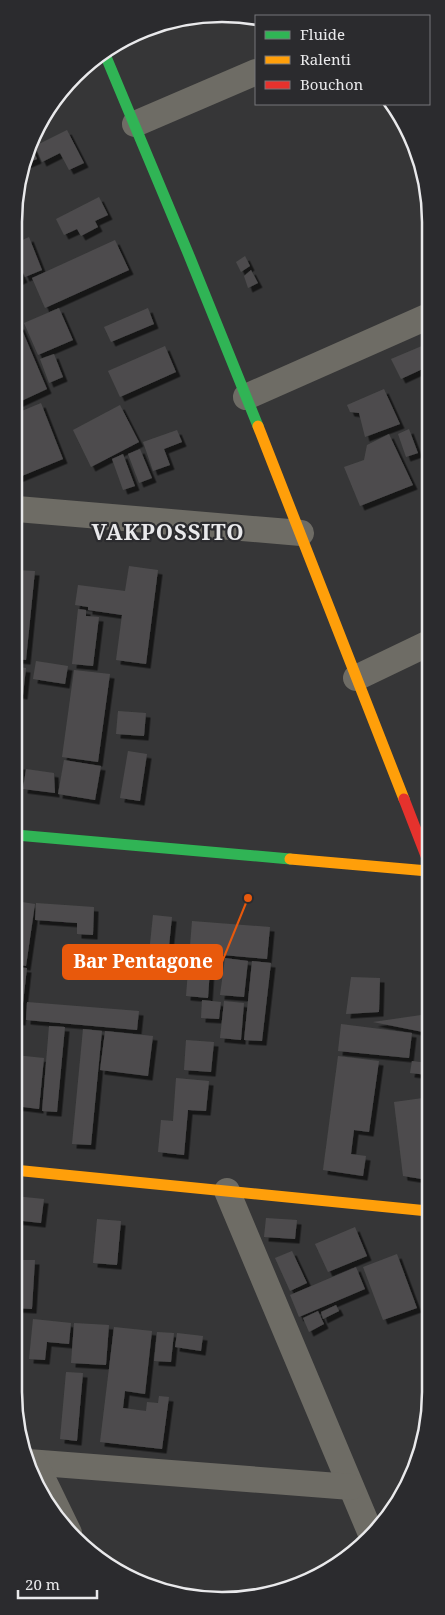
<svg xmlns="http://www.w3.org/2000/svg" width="445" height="1615" font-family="'Noto Serif',serif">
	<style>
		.building { fill: #4d4c4d; filter: url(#shadow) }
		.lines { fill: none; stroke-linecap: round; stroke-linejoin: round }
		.street { stroke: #6e6c65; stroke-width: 26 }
		.fast { stroke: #30b455; stroke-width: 11 }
		.slow { stroke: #ff9f0a; stroke-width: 11 }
		.jam { stroke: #e5322d; stroke-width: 11 }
		.labels { text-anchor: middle; stroke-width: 4.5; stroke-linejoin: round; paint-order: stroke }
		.district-label { font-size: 22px; font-weight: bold; letter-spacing: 1px; fill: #e9e9eb; stroke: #2b2b2e }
		.rim { fill: none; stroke: #e9e9eb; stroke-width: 2.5 }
		.leader { fill: none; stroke: #e8590c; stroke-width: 2 }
		.callout-dot { fill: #e8590c; stroke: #2b2b2e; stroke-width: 2 }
		.callout { fill: #e8590c; stroke: #e8590c; stroke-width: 2 }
		.callout-label { font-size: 19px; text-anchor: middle; font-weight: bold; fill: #fff }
	</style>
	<defs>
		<filter id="shadow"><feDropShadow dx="4.5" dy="4.5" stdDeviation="0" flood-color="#0009"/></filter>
	</defs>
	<rect width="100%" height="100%" fill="#363637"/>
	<g class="building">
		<polygon points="67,130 84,163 69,170 60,153 42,162 35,146"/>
		<polygon points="32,147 37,159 25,164 29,154"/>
		<polygon points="99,197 108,215 95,221 98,227 81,236 77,229 64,235 56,219"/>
		<polygon points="29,237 42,270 25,277 17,258 18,242"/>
		<polygon points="115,240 129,270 45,308 32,278"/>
		<polygon points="245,256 250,266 241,272 236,262"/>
		<polygon points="17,266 23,278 17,281"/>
		<polygon points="251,270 258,283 248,288 244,276"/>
		<polygon points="59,308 73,340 38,355 24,323"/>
		<polygon points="148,308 154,324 111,342 104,327"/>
		<polygon points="20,325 47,389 17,403 17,326"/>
		<polygon points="429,343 429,366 401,379 391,359"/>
		<polygon points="165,346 176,372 120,397 108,371"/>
		<polygon points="54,354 63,377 49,383 40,359"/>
		<polygon points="384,389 400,424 365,437 359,413 350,412 347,405"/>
		<polygon points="41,403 63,459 17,478 17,413"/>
		<polygon points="120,405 139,442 91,467 73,430"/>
		<polygon points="409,429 418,453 406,457 398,434"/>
		<polygon points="177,430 182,442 164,449 170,465 153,471 143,442"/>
		<polygon points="389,434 413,485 360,506 344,467 364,460 367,445"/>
		<polygon points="140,449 152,478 139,483 128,454"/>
		<polygon points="123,454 135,486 123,490 112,459"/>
		<polygon points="129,566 158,570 146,664 116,660 122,615 88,610 88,607 75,605 78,585 125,591"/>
		<polygon points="16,570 35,571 26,660 16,659"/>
		<polygon points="78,609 86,610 86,616 99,617 93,666 72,664"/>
		<polygon points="36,661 68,666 65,684 33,679"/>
		<polygon points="16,667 26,668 23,695 16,694"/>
		<polygon points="74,670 110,674 98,762 62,757"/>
		<polygon points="118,711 146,713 144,736 116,734"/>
		<polygon points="128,751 147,754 140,801 120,798"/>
		<polygon points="64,760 101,766 95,800 58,794"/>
		<polygon points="16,764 23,766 17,790 16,790"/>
		<polygon points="26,769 54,773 55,793 23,789"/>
		<polygon points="15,901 35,904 26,966 15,964"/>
		<polygon points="36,903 94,907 93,935 77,934 77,923 35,920"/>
		<polygon points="153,915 172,917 166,975 147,973"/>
		<polygon points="192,921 270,927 267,959 211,954 208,998 186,996"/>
		<polygon points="225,958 248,961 244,997 220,995"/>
		<polygon points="252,961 271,963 262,1041 244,1040"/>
		<polygon points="15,967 27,968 21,1021 15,1020"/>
		<polygon points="351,977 380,978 379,1012 346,1014"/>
		<polygon points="202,1000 221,1002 219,1019 201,1018"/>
		<polygon points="224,1001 244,1003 241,1040 220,1038"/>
		<polygon points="27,1002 139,1011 137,1030 26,1020"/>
		<polygon points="428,1014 428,1033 373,1022"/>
		<polygon points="341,1024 412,1033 409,1058 338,1051"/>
		<polygon points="49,1026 65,1027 57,1112 42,1111"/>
		<polygon points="83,1029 102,1031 91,1145 72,1144"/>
		<polygon points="105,1031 153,1036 148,1076 100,1070"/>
		<polygon points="186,1040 214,1042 211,1072 184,1070"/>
		<polygon points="15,1055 44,1058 39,1109 15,1106"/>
		<polygon points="338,1056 379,1061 369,1132 354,1130 351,1154 366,1156 363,1176 323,1170"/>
		<polygon points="412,1061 428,1063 428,1075 410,1073"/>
		<polygon points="176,1078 209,1081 206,1111 188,1110 184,1155 158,1152 161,1120 173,1121"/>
		<polygon points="423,1098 428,1130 428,1180 403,1176 394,1102"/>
		<polygon points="14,1196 44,1199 41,1223 14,1220"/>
		<polygon points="266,1218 297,1220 295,1239 264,1237"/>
		<polygon points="97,1219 121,1221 117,1265 93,1263"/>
		<polygon points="355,1227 367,1256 328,1272 315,1244"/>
		<polygon points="14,1230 18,1230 16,1260 35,1260 32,1309 14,1308"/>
		<polygon points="292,1251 307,1283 290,1291 275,1258"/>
		<polygon points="397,1254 417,1308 383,1320 363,1267"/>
		<polygon points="356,1267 365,1289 299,1317 290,1295"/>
		<polygon points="336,1305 339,1311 323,1319 321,1312"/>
		<polygon points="318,1311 324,1324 309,1332 303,1318"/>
		<polygon points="33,1319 71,1323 69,1344 47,1342 45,1360 29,1359"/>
		<polygon points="74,1323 109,1325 106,1365 71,1363"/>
		<polygon points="114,1327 152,1331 145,1394 125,1391 123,1408 146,1411 147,1402 158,1403 159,1396 169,1397 162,1449 100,1442"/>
		<polygon points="157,1332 174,1333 171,1362 154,1361"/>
		<polygon points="177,1333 203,1336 201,1351 175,1347"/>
		<polygon points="66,1372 83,1373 77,1441 60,1439"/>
	</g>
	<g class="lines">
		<g class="street">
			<polyline points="135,124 256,72"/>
			<polyline points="246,397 429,316"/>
			<polyline points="17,509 301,533"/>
			<polyline points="356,678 429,643"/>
			<polyline points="227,1191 371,1534"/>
			<polyline points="28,1462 351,1487"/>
			<polyline points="35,1463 69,1533"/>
		</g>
		<g class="fast">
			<polyline points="104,52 188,253 258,426"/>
			<polyline points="16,835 290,859"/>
		</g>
		<g class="slow">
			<polyline points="258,426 404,799"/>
			<polyline points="290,859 428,871"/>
			<polyline points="14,1170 428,1211"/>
		</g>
		<polyline class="jam" points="404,799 428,861"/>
	</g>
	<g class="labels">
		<g class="district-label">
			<text x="168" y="540">VAKPOSSITO</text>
		</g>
	</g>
	<path d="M0 0H445V1615H0ZM222 22H222A200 200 0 0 1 422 222V1392A200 200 0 0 1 222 1592H222A200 200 0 0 1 22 1392V222A200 200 0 0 1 222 22Z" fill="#2b2b2e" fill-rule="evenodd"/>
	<path class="rim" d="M222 22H222A200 200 0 0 1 422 222V1392A200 200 0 0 1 222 1592H222A200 200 0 0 1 22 1392V222A200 200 0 0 1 222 22Z"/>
	<path class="leader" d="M248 898L222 962"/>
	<circle class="callout-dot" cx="248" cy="898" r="5"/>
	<rect class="callout" x="63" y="945" width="159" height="34" rx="5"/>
	<g class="callout-label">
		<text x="143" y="968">Bar Pentagone</text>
	</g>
	<rect x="255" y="15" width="175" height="90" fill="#2b2b2e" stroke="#77777a"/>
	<rect x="265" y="31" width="25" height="8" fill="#30b455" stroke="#77777a"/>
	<text x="300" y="40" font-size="15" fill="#e9e9eb">Fluide</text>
	<rect x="265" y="56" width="25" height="8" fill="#ff9f0a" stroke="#77777a"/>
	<text x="300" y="65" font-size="15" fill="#e9e9eb">Ralenti</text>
	<rect x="265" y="81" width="25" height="8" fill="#e5322d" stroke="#77777a"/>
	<text x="300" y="90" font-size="15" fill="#e9e9eb">Bouchon</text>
	<path d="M18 1590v8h79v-8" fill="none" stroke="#e9e9eb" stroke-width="2.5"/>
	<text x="25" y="1590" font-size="15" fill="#e9e9eb" stroke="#2b2b2e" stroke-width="4" paint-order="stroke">20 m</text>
</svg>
